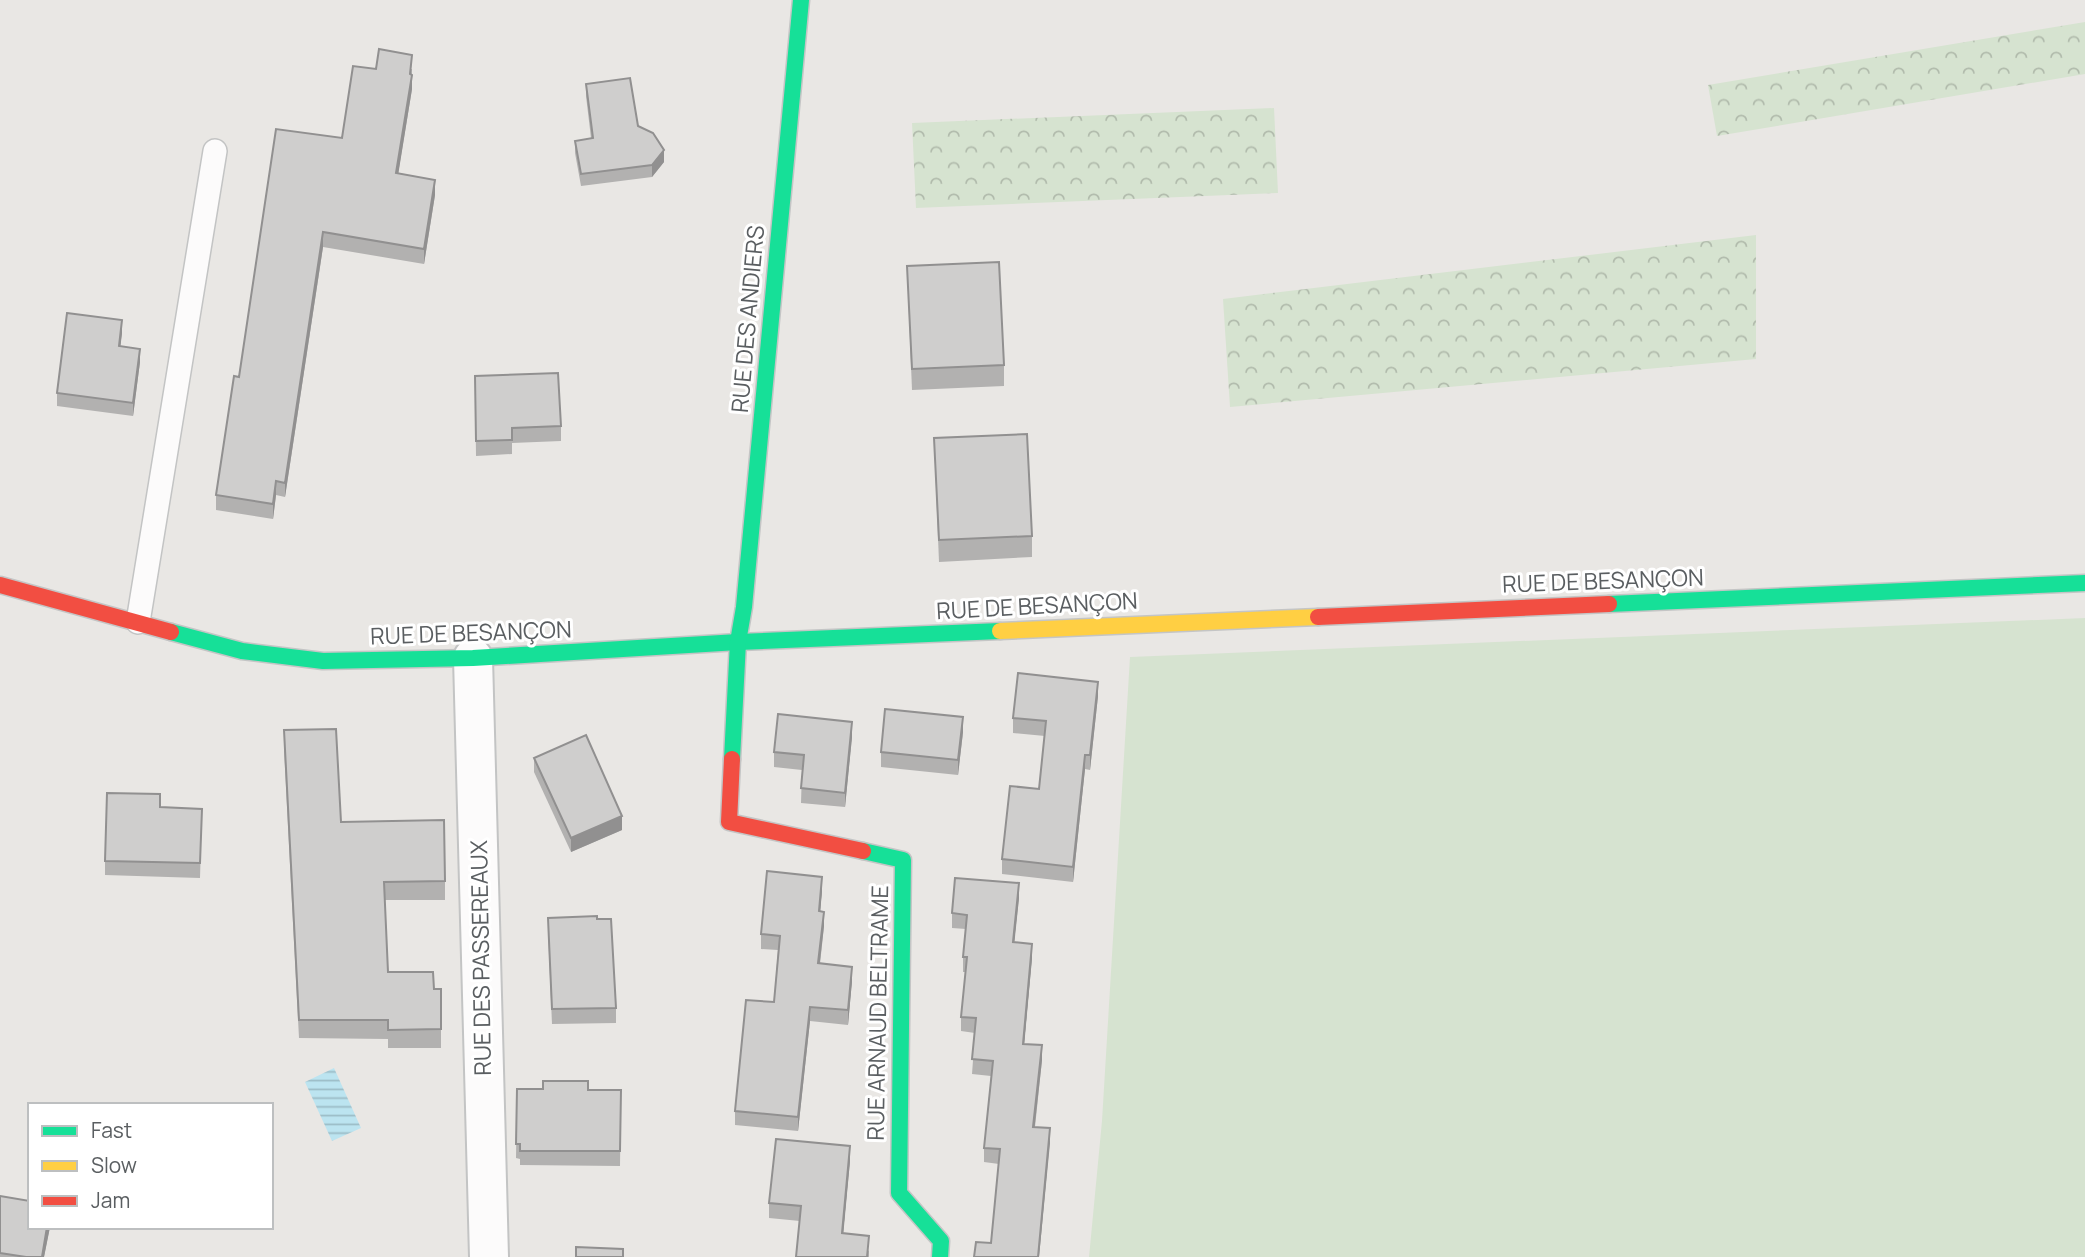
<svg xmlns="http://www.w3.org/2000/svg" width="2085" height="1257" font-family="Manrope,sans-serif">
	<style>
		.grass { fill: #d6e3d0 }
		.forest { fill: url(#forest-crowns) }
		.water { fill: url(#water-rules) }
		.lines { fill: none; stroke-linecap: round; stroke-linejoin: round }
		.lane-casing { stroke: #c3c4c4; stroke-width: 26 }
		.street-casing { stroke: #c3c4c4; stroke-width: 42 }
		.fast-casing { stroke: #c4c5c5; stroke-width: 19 }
		.slow-casing { stroke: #c4c5c5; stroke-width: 19 }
		.jam-casing { stroke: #c4c5c5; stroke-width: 19 }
		.lane { stroke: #fcfbfb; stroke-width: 23 }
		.street { stroke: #fcfbfb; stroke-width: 38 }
		.fast { stroke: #16e098; stroke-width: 16 }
		.slow { stroke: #ffcf43; stroke-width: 16 }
		.jam { stroke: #f24e42; stroke-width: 16 }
		.wall { fill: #b2b1b0 }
		.shaded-wall { fill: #919090 }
		.building { fill: #cfcecd; stroke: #919090; stroke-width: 2 }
		.labels { text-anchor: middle; stroke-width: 6; stroke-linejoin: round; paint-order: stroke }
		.street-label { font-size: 23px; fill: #5a5e61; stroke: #fff }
	</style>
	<defs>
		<pattern id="forest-crowns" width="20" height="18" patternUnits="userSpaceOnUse" patternTransform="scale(1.75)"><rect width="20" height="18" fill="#d6e3d0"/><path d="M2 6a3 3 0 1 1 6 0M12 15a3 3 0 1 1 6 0" fill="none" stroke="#b1bbac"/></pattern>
		<pattern id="water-rules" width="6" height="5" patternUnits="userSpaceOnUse" patternTransform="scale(1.75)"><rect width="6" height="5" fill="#bce4f0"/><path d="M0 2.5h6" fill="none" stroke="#9cbcc6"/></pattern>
	</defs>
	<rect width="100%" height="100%" fill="#e9e7e4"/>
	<polygon class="grass" points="2085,618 2085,1257 1089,1257 1102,1121 1130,657"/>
	<g class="forest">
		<polygon points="2085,22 2085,74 1717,136 1708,85"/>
		<polygon points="1274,108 1278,193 916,208 912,123"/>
		<polygon points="1756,235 1756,359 1230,407 1223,299"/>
	</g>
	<polygon class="water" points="334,1068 361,1128 332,1141 305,1082"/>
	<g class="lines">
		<g class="lane-casing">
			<polyline id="lane" points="138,622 215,151"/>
		</g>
		<g class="street-casing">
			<polyline id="street" points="473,658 489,1257"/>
		</g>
		<g class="fast-casing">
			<g id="fast">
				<polyline points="1609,604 2085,583"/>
				<polyline points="171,632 242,651 323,661 473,658 738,642 1000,631"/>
				<polyline points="732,759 738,642 744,607 801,0"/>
				<polyline points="863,851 903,860 899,1193 941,1241 940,1257"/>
			</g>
		</g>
		<g class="slow-casing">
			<polyline id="slow" points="1000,631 1318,617"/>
		</g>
		<g class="jam-casing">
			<g id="jam">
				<polyline points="0,585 171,632"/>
				<polyline points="1318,617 1609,604"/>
				<polyline points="732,759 729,822 863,851"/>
			</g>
		</g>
		<use href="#lane" class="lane"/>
		<use href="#street" class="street"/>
		<use href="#fast" class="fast"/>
		<use href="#slow" class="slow"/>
		<use href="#jam" class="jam"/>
	</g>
	<g class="wall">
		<polygon points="376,69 412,69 412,89 398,174 435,195 424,264 323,247 285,497 276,495 273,519 216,510 216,495 239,377 342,138"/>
		<polygon points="586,84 638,126 664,162 652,177 581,186 575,153 575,141 591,138 586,96"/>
		<polygon points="907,266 1004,365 1004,386 912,390"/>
		<polygon points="122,333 120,346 140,362 133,416 57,406 57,393"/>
		<polygon points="475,376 561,426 561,441 512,443 512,454 476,456"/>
		<polygon points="934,438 1032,536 1032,557 939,562"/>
		<polygon points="1098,696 1090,770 1085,769 1073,882 1002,874 1002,859 1039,789 1045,736 1013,733 1013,718"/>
		<polygon points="284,730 341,822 445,881 445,900 385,900 388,972 434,989 441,989 441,1048 388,1048 388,1039 299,1038 284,749"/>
		<polygon points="963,732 958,775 881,767 881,752"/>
		<polygon points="852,737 845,807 801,803 802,770 774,767 774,752"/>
		<polygon points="534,758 622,830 571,852 534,772"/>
		<polygon points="160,807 202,809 200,878 105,875 105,861"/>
		<polygon points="822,891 820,911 824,926 820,964 852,981 848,1025 810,1021 798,1131 735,1125 735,1111 774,1002 778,950 761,949 761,934"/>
		<polygon points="1019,898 1014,942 1032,958 1024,1044 1042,1060 1035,1127 1050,1143 991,1243 999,1164 984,1162 984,1148 991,1076 972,1074 975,1033 961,1031 961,1017 966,972 963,972 963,957 966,929 952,928 952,913"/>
		<polygon points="548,932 616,1008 616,1023 552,1024"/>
		<polygon points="517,1089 621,1090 620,1166 520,1165 520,1159 516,1158"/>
		<polygon points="850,1161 843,1233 869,1251 869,1257 796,1257 800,1221 769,1218 769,1203"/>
		<polygon points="0,1196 50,1227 44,1257 0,1257"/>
	</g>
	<g class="shaded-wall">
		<polygon points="412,55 410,84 412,75 412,89 396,188 396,173"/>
		<polygon points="664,150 664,162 652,177 652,165"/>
		<polygon points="435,180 435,195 424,264 424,249"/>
		<polygon points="323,232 323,247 285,497 285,483"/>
		<polygon points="122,320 122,333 119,359 119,346"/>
		<polygon points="140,349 140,362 133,416 133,403"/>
		<polygon points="276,481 276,495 273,519 273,504"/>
		<polygon points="1098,682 1098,696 1090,770 1090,755"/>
		<polygon points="963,717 963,732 958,775 958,760"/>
		<polygon points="852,722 852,737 845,807 845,793"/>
		<polygon points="1085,755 1085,769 1073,882 1073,867"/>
		<polygon points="622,816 622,830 571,852 571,838"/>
		<polygon points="822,877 822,891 819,926 819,911"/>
		<polygon points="1019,883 1019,898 1013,956 1013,942"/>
		<polygon points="824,912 824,926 818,978 818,963"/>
		<polygon points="1032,944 1032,958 1023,1058 1023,1044"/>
		<polygon points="852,967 852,981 848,1025 848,1010"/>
		<polygon points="810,1007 810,1021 798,1131 798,1117"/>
		<polygon points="1042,1045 1042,1060 1033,1141 1033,1127"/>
		<polygon points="1050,1128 1050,1143 1039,1257 1038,1257"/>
		<polygon points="850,1146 850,1161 842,1248 842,1233"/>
		<polygon points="47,1227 50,1227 44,1257 42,1257"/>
	</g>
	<g class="building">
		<polygon points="379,49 412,55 410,74 412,75 396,173 435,180 424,249 323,232 285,483 276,481 273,504 216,495 234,376 239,377 276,129 342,138 353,66 376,69"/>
		<polygon points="630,78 638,126 653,133 664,150 652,165 581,174 575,141 593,138 586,84"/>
		<polygon points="999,262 1004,365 912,369 907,266"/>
		<polygon points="67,313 122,320 119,346 140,349 133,403 57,393"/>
		<polygon points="558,373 561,426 512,428 512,440 476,441 475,376"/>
		<polygon points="1027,434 1032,536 939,540 934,438"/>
		<polygon points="1018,673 1098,682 1090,755 1085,755 1073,867 1002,859 1010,786 1039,789 1046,721 1013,718"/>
		<polygon points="885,709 963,717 958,760 881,752"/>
		<polygon points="778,714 852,722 845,793 801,788 804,755 774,752"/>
		<polygon points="336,729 341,822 444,820 445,881 384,882 388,972 433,972 434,989 441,989 441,1029 388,1030 388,1020 299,1020 284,730"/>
		<polygon points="586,735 622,816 571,838 534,758"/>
		<polygon points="107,793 160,794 160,807 202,809 200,863 105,861"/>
		<polygon points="767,871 822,877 819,911 824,912 818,963 852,967 848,1010 810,1007 798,1117 735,1111 746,1000 774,1002 780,936 761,934"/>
		<polygon points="955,878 1019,883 1013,942 1032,944 1023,1044 1042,1045 1033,1127 1050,1128 1038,1257 974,1257 976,1242 991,1243 1000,1149 984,1148 993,1061 972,1059 976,1018 961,1017 967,957 963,957 967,915 952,913"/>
		<polygon points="597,916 597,919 611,919 616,1008 552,1009 548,918"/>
		<polygon points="543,1081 588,1081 588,1090 621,1090 620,1151 520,1151 520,1144 516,1144 517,1089 543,1089"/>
		<polygon points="776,1139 850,1146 842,1233 869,1236 867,1257 796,1257 801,1206 769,1203"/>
		<polygon points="0,1196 30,1201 30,1227 47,1227 42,1257 26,1257 0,1253"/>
		<polygon points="576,1247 623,1249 623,1257 576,1257"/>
	</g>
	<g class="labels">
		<g class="street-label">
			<text transform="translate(748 319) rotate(-85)" y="8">RUE DES ANDIERS</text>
			<text transform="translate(1603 581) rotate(-2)" y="8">RUE DE BESANÇON</text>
			<text transform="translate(1037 606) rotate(-3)" y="8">RUE DE BESANÇON</text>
			<text transform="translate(471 633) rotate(-2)" y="8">RUE DE BESANÇON</text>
			<text transform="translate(481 958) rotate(-91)" y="8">RUE DES PASSEREAUX</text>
			<text transform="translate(878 1013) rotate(-89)" y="8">RUE ARNAUD BELTRAME</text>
		</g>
	</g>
	<rect x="28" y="1103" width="245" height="126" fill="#ffffff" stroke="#bdbfc0" stroke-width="2"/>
	<rect x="42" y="1126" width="35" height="10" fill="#16e098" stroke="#bdbfc0" stroke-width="2"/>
	<text x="91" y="1138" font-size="21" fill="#5a5e61">Fast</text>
	<rect x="42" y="1161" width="35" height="10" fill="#ffcf43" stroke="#bdbfc0" stroke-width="2"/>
	<text x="91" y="1173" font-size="21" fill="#5a5e61">Slow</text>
	<rect x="42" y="1196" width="35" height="10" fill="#f24e42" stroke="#bdbfc0" stroke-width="2"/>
	<text x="91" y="1208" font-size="21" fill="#5a5e61">Jam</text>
</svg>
